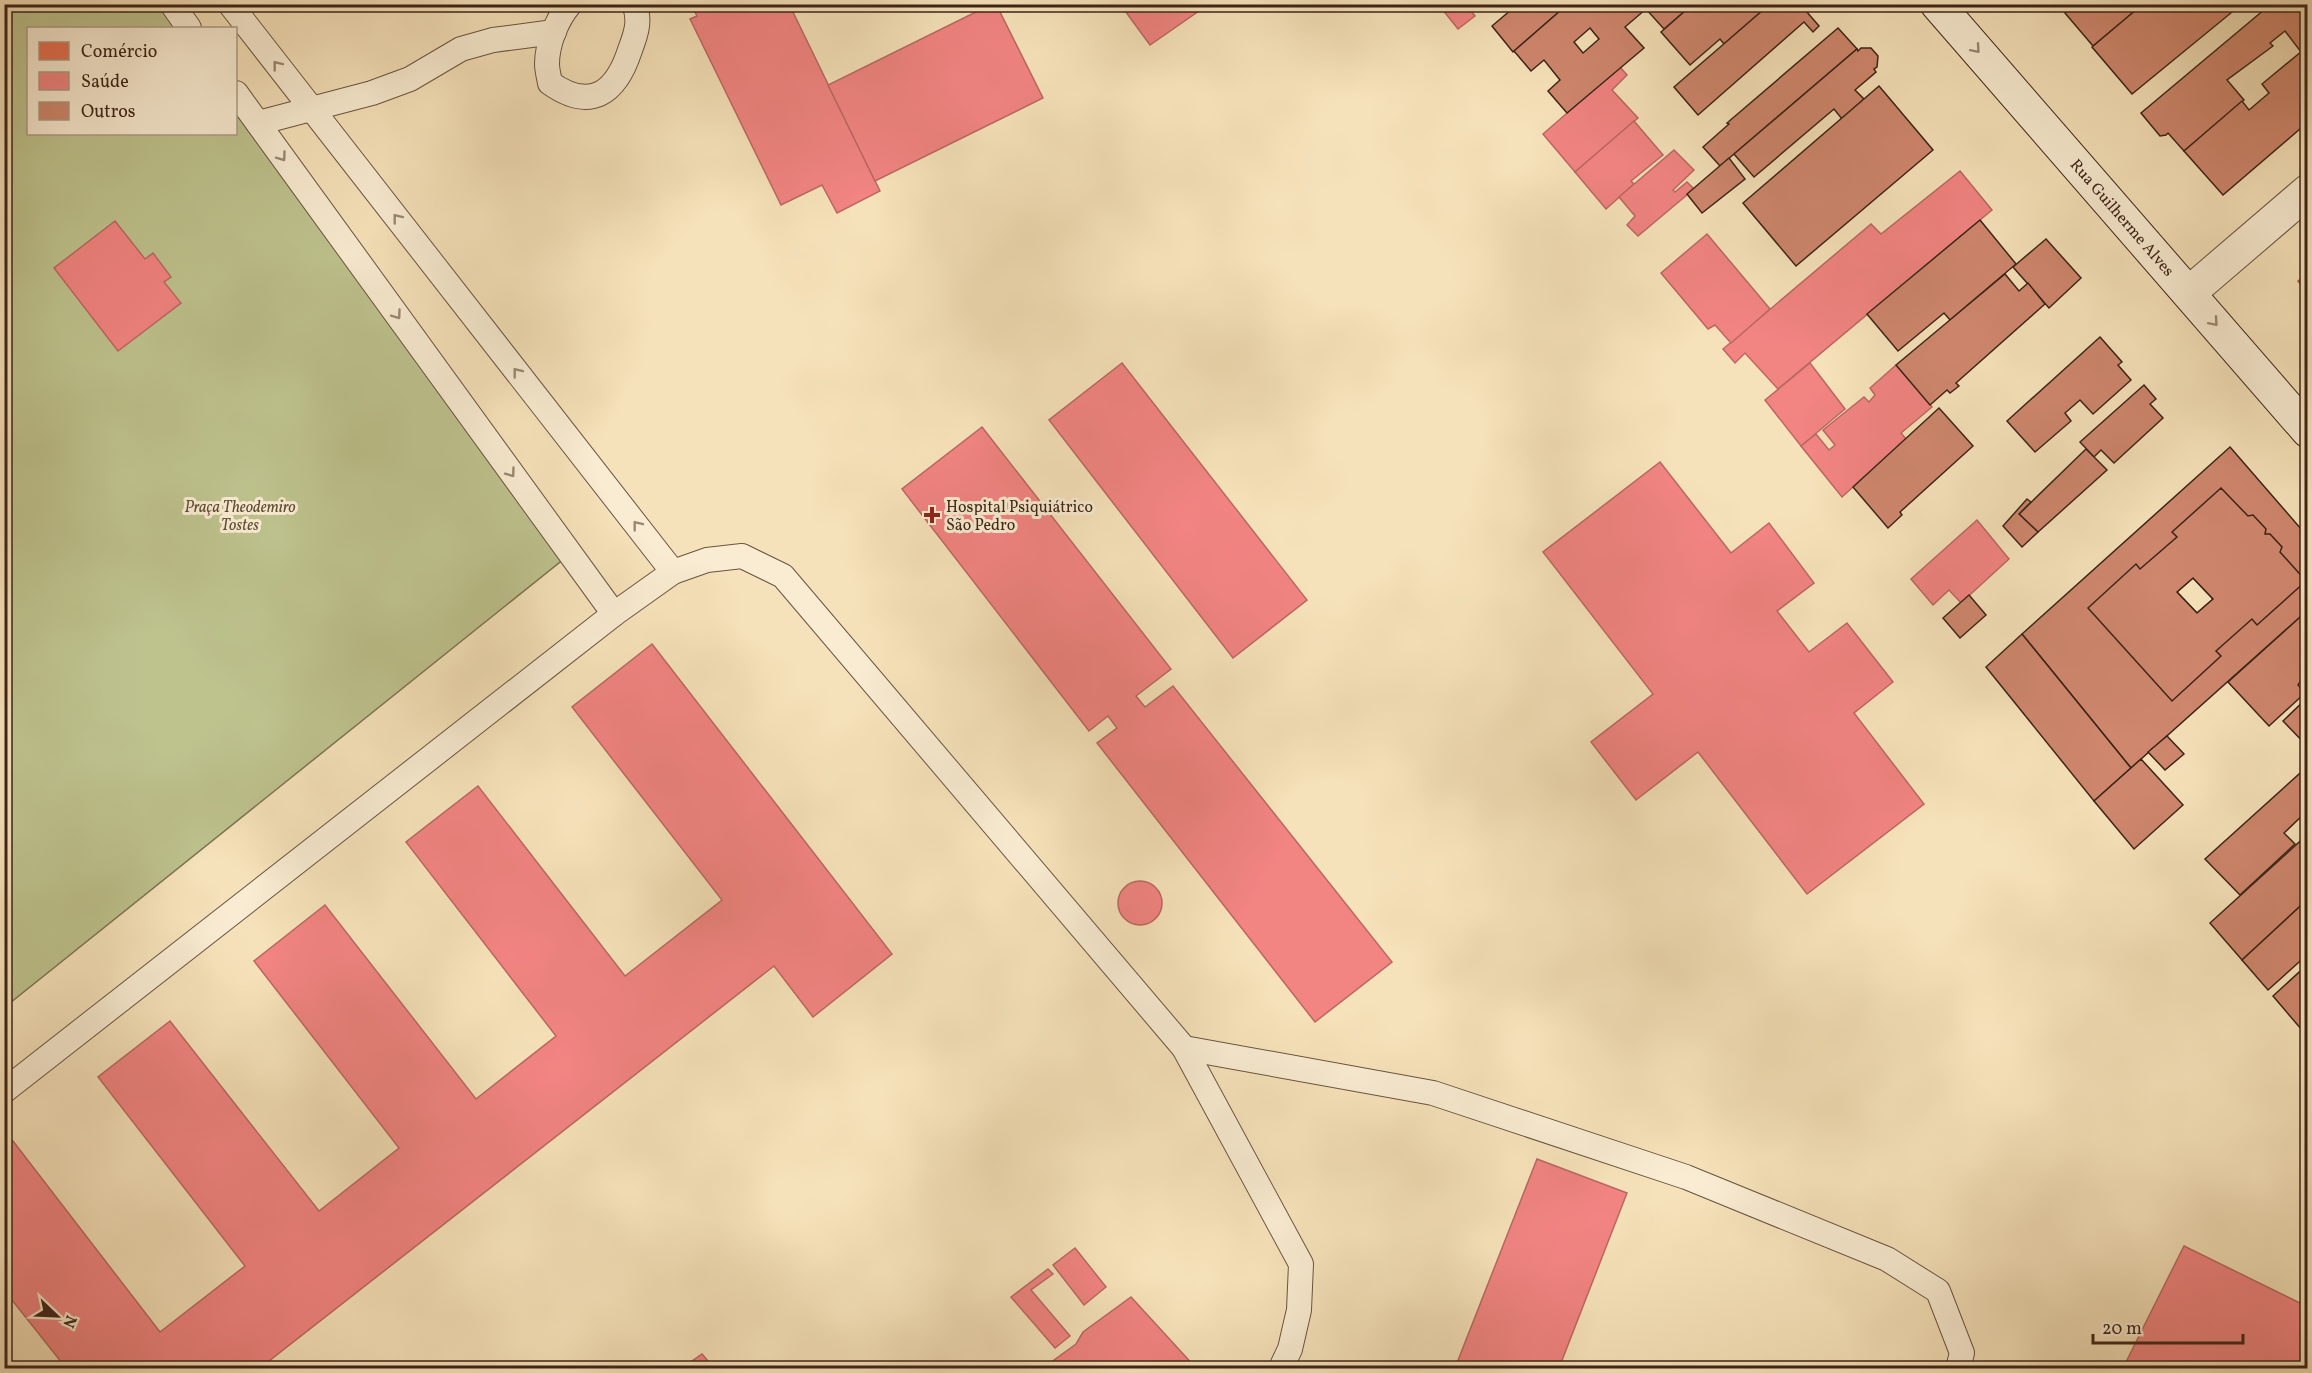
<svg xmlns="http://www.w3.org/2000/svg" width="2312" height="1373" font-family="Vollkorn,serif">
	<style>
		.green { fill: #bec38e; stroke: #7d7452; stroke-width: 1.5 }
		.shops { fill: #e76f51; stroke: #b45840; stroke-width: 1.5 }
		.health { fill: #f28482; stroke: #bb6762; stroke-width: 1.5 }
		.building { fill: #cf876e; stroke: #3c2417; stroke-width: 1.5; fill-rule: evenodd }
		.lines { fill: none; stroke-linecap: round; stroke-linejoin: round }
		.service-casing { stroke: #6a5440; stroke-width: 26 }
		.minor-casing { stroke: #6a5440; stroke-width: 35 }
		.secondary-casing { stroke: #3c2417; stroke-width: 35 }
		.service { stroke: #f9ecd2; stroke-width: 24 }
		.minor { stroke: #f9ecd2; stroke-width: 33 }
		.secondary { stroke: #f9ecd2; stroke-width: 33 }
		.oneway { stroke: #9a8874 }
		.poi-dot { fill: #8f2418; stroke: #f9ecd2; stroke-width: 2 }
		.labels { text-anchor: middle; stroke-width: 6; stroke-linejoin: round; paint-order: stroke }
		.street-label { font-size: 16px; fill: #3c2417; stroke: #f9ecd2 }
		.park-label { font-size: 16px; font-style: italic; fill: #5c4c35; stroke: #f9ecd2 }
		.poi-label { font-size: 16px; fill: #3c2417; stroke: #f9ecd2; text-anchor: start }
	</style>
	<rect width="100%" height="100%" fill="#f6e2ba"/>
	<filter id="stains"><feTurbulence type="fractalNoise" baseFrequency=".00333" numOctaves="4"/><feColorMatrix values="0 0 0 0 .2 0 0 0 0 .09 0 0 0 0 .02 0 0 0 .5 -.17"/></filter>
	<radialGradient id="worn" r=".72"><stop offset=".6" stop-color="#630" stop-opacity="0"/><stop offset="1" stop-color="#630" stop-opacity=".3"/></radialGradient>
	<polygon class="green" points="5,5 161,5 179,28 28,28 28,134 236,134 236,106 565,558 5,1007"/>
	<polygon class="shops" points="2308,273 2308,293 2298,281"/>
	<g class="health">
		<polygon points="691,4 789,4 880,191 837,213 822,185 781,205 690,19 697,16"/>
		<polygon points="992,4 996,4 1043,98 875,181 828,85"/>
		<polygon points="1120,4 1209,4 1150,45"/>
		<polygon points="1438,4 1465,4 1475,16 1458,29"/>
		<polygon points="1620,67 1627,75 1612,90 1638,118 1575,172 1543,134"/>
		<polygon points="1634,121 1663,155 1631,181 1634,184 1606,209 1575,172"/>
		<polygon points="1674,150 1694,170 1673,190 1675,192 1687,182 1694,189 1638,236 1627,225 1635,216 1619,197"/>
		<polygon points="1960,171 1992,210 1778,389 1745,353 1735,363 1723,349 1871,224 1881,234"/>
		<polygon points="115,221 145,259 153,253 171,277 164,282 181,303 118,351 54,268"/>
		<polygon points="1707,234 1770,309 1731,343 1715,325 1708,329 1661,273"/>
		<polygon points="1122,363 1307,600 1233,658 1049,420"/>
		<polygon points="1810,363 1845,409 1801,446 1765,400"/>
		<polygon points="1896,365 1932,407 1901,433 1906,439 1842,497 1801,446 1816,434 1829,450 1835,445 1823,430 1864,397 1869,402 1875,395 1870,388"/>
		<polygon points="982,427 1171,669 1136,696 1145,707 1173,686 1392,962 1315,1022 1097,743 1117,728 1108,716 1089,731 902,489"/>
		<polygon points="1660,462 1731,553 1769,523 1814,583 1777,611 1809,652 1847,623 1893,682 1854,713 1924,804 1807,894 1698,752 1636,800 1591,742 1653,694 1543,552"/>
		<polygon points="1977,520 2009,559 1961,603 1949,590 1933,605 1911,579"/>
		<polygon points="652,644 892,954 813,1017 774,966 260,1368 66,1368 4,1290 4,1147 13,1141 160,1332 245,1266 98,1077 170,1021 319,1211 399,1148 254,961 325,905 476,1099 556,1036 406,842 478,786 625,976 722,900 572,707"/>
		<circle cx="1140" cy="903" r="22"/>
		<polygon points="1537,1159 1627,1193 1559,1368 1455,1368"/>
		<polygon points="2184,1246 2308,1307 2308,1368 2123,1368"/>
		<polygon points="1075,1248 1106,1287 1084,1305 1053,1265"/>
		<polygon points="1048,1269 1053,1274 1031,1290 1070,1336 1055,1348 1011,1297"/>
		<polygon points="1131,1297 1196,1368 1043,1368 1076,1344 1083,1332"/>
		<polygon points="702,1354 714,1368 682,1368"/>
	</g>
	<g class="building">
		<polygon points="1518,4 1568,4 1513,52 1492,26"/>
		<path d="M1568,4L1608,5L1693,4L1664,29L1646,9L1625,27L1644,48L1567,113L1548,91L1560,80L1544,60L1531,71L1514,51ZM1590,28L1599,39L1583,53L1574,42Z"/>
		<polygon points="1693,4 1770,4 1724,44 1720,39 1690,65 1661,32"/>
		<polygon points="1770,4 1800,4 1819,26 1813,32 1804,22 1698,115 1674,87"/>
		<polygon points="2075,4 2143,4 2093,46 2065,13"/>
		<polygon points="2143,4 2234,4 2237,8 2132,94 2092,47"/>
		<polygon points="2271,4 2308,4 2308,46 2301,52 2285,31 2270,43 2273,46 2227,80 2244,100 2184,151 2168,133 2166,135 2160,136 2141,113"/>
		<polygon points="1838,28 1857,49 1720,166 1703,147 1729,124 1727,123"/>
		<polygon points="2308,46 2308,122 2223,195 2184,151 2242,101 2249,110 2269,93 2262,84"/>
		<polygon points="1861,48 1871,48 1878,56 1877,67 1874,69 1876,72 1855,90 1864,99 1842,119 1834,109 1754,177 1734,154 1857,49 1858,51"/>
		<polygon points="1879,86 1933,150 1796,266 1743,203"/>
		<polygon points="1729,158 1745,179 1702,213 1687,194"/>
		<polygon points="1980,220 2016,264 1950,320 1944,313 1898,351 1867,314"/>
		<polygon points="2046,239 2081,278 2049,308 2013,267"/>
		<polygon points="2005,274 2019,291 2028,283 2045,304 1956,383 1959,386 1950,393 1947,390 1930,405 1896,365"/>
		<polygon points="2100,337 2122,362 2118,365 2131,380 2093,414 2080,400 2065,413 2071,421 2035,452 2007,421"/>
		<polygon points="2144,385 2156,399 2150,404 2163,418 2114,463 2101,450 2094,457 2080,442"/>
		<polygon points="1939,408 1973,446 1900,512 1902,515 1888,528 1853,487"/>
		<path d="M2230,447L2308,537V610L2131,768L2022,634ZM2193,578L2213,599L2197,613L2177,592Z"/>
		<polygon points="2086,449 2107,470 2038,532 2019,514"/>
		<path d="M2221,488L2248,516L2253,515L2266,529L2265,534H2270L2282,547L2280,552L2306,581L2257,625L2252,619L2216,651L2221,656L2172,701L2088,608L2136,564L2140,569L2177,537L2172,532ZM2193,578L2213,599L2197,613L2177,592Z"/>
		<polygon points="2027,499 2031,502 2019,514 2038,532 2022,547 2003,526"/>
		<polygon points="1969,595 1986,615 1960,638 1943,618"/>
		<polygon points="2308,610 2308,678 2305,675 2298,685 2305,693 2269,726 2228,682"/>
		<polygon points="2022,634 2131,768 2094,801 1986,667"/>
		<polygon points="2308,697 2308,747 2283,721"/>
		<polygon points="2167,736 2184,754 2165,770 2148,752"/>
		<polygon points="2141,759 2183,805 2134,849 2094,801"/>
		<polygon points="2308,766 2308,815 2305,813 2284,833 2295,844 2240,895 2205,859"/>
		<polygon points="2308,834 2308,899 2242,960 2210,923"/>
		<polygon points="2308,899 2308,954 2268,990 2242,960"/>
		<polygon points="2308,964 2308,1035 2307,1036 2273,996"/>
	</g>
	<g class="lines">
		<g class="service-casing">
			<g id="service">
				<polyline points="172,4 189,28"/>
				<polyline points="230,4 673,572"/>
				<path d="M570,4C557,19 547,44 547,64C547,70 549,77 550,83C591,112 616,93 630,50C636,34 641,20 634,4"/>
				<polyline points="236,93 614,614"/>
				<polyline points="258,123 372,93 410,79 461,49 493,40 554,32"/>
				<polyline points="1184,1048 1433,1093 1686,1177 1887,1259 1938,1291 1962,1353 1958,1368"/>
				<polyline points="4,1091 614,614 673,572 707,560 742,556 783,576 1184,1048 1301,1264 1299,1310 1290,1349 1281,1368"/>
			</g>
		</g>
		<g class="minor-casing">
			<polyline id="minor" points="2189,293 2308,191"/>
		</g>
		<g class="secondary-casing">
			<polyline id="secondary" points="1937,4 2308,431"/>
		</g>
		<use href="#service" class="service"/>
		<use href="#minor" class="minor"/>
		<use href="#secondary" class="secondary"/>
	</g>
	<defs><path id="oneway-chevron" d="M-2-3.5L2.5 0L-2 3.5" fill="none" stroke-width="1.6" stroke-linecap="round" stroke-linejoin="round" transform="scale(1.5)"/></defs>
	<g class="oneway">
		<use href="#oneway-chevron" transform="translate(1976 49) rotate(49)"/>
		<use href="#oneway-chevron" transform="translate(277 65) rotate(-128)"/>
		<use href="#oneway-chevron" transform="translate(282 157) rotate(54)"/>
		<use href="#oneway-chevron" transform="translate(397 218) rotate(-128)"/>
		<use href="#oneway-chevron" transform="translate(397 315) rotate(54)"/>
		<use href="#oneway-chevron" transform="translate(2214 322) rotate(49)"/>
		<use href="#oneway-chevron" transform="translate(517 372) rotate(-128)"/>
		<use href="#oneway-chevron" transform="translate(511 473) rotate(54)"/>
		<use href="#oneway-chevron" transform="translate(637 525) rotate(-128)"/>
	</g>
	<path class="poi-dot" d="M929 506h6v6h6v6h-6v6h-6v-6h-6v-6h6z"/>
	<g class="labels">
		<g class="street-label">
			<text transform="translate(2123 217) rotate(49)" y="6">Rua Guilherme Alves</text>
		</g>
		<g class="park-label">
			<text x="240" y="512">Praça Theodemiro<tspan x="240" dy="18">Tostes</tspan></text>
		</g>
		<g class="poi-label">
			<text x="946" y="512">Hospital Psiquiátrico<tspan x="946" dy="18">São Pedro</tspan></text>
		</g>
	</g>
	<rect width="2312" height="1373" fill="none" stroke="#f6e2ba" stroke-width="24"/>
	<rect x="6" y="6" width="2300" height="1361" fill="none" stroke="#3c2417" stroke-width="3"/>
	<rect x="12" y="12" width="2288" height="1349" fill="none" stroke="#3c2417" stroke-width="1.5"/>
	<rect x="27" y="27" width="210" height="108" fill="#f9ecd2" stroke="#ad9c87" stroke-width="1.5"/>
	<rect x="39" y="42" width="30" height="18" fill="#e76f51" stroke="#ad9c87" stroke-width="1.5"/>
	<text x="81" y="57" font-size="18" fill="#3c2417">Comércio</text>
	<rect x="39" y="72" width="30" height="18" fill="#f28482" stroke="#ad9c87" stroke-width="1.5"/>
	<text x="81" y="87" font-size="18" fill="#3c2417">Saúde</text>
	<rect x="39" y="102" width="30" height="18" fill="#cf876e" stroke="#ad9c87" stroke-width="1.5"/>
	<text x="81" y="117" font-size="18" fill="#3c2417">Outros</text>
	<g transform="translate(57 1316) rotate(113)" stroke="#f9ecd2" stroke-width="4.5" paint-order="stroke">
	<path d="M0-4.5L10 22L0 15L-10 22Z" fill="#3c2417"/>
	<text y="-9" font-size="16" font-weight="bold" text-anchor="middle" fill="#3c2417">N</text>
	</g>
	<path d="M2093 1334v9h150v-9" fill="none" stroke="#3c2417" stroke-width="3"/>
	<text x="2102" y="1334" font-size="18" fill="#3c2417" stroke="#f9ecd2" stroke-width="4.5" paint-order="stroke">20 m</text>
	<rect width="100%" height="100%" filter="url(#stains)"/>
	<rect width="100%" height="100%" fill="url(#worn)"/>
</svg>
